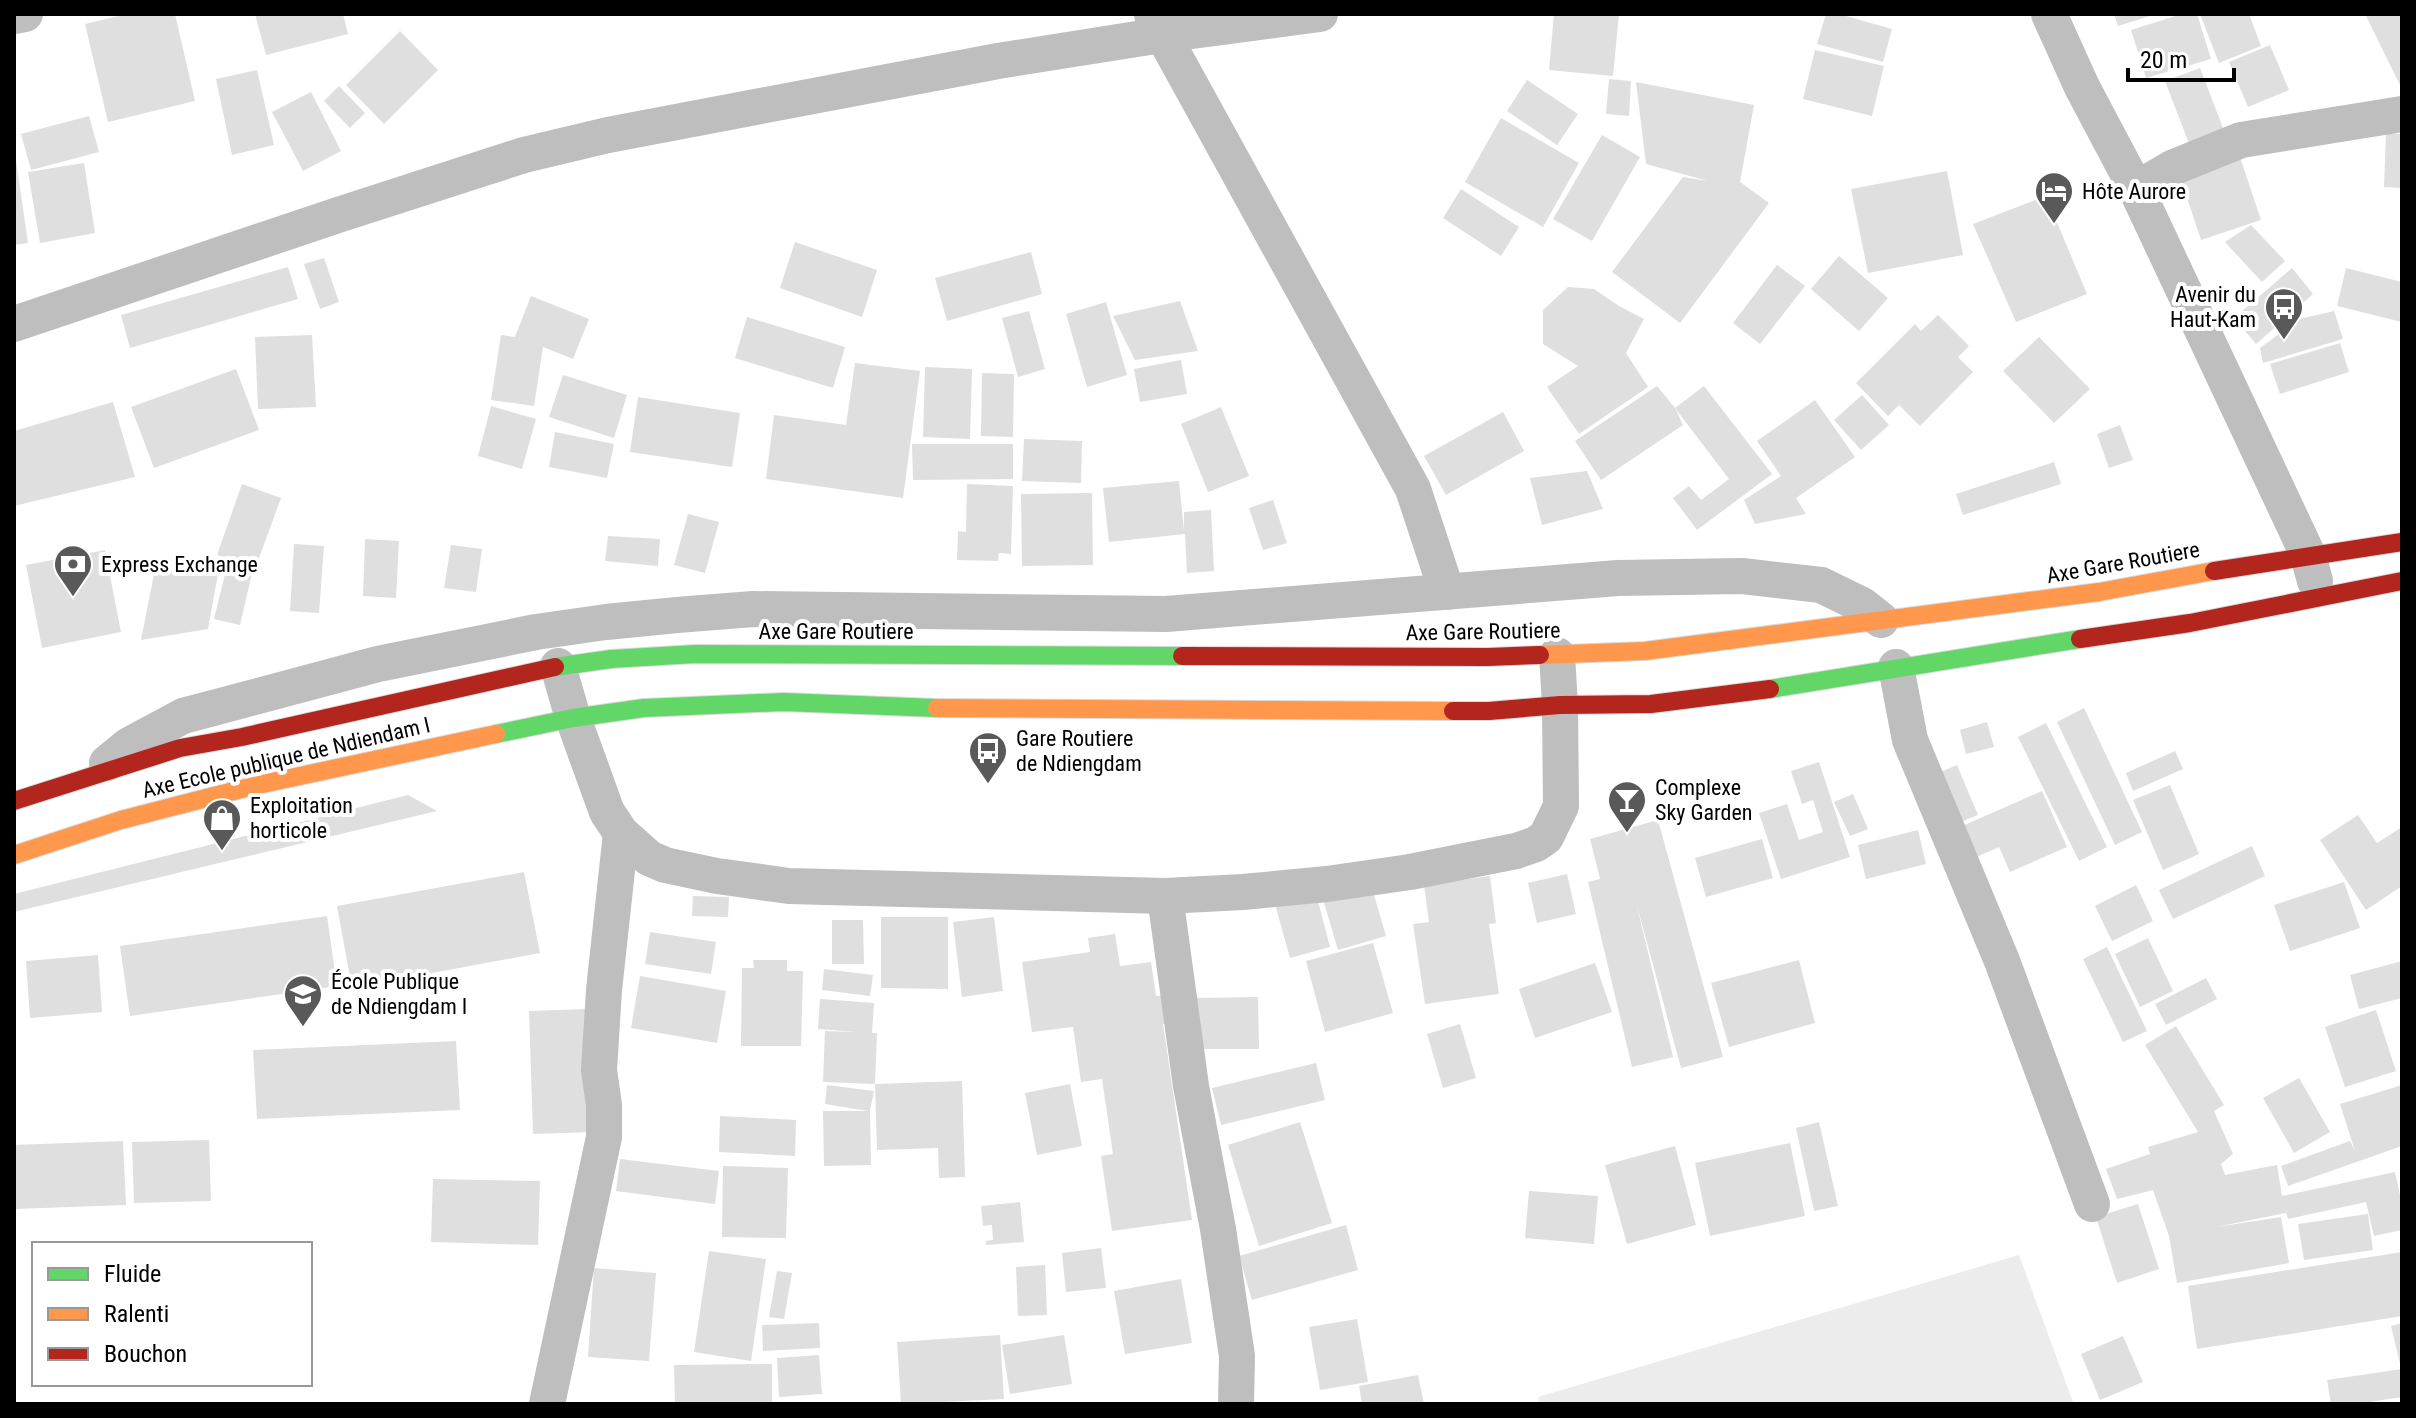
<svg xmlns="http://www.w3.org/2000/svg" width="2416" height="1418" font-family="'Roboto Condensed',sans-serif">
	<style>
		.green { fill: #ececec }
		.building { fill: #dfdfdf }
		.lines { fill: none; stroke-linecap: round; stroke-linejoin: round }
		.fast-casing { stroke: #dbdbdb; stroke-width: 20 }
		.slow-casing { stroke: #dbdbdb; stroke-width: 20 }
		.jam-casing { stroke: #dbdbdb; stroke-width: 20 }
		.street { stroke: #bebebe; stroke-width: 36 }
		.fast { stroke: #63d668; stroke-width: 18 }
		.slow { stroke: #ff974d; stroke-width: 18 }
		.jam { stroke: #b3261e; stroke-width: 18 }
		.labels { text-anchor: middle; stroke-width: 8; stroke-linejoin: round; paint-order: stroke }
		.poi-label { font-size: 22px; fill: #000; stroke: #fff; text-anchor: start }
		.street-label { font-size: 22px; fill: #000; stroke: #fff }
	</style>
	<rect width="100%" height="100%" fill="#fff"/>
	<polygon class="green" points="2019,1255 2073,1402 2078,1404 1540,1404 1538,1397"/>
	<g class="building">
		<polygon points="127,14 175,14 195,101 108,122 85,24"/>
		<polygon points="255,14 343,14 348,34 266,55"/>
		<polygon points="1554,14 1619,14 1613,76 1549,70"/>
		<polygon points="1826,14 1839,14 1892,29 1883,62 1817,44"/>
		<polygon points="2114,14 2153,14 2153,15 2118,26"/>
		<polygon points="2182,14 2197,14 2211,59 2146,78 2131,30"/>
		<polygon points="2200,14 2249,14 2261,46 2219,63"/>
		<polygon points="2365,14 2402,14 2402,89"/>
		<polygon points="400,31 438,70 384,124 346,85"/>
		<polygon points="2270,45 2289,90 2248,107 2229,62"/>
		<polygon points="1815,50 1884,66 1872,116 1803,99"/>
		<polygon points="2200,68 2228,141 2193,154 2165,81"/>
		<polygon points="257,70 274,145 232,155 216,79"/>
		<polygon points="1609,79 1631,81 1629,116 1606,114"/>
		<polygon points="1527,80 1578,114 1557,145 1507,111"/>
		<polygon points="1636,82 1754,105 1740,182 1769,203 1680,323 1612,272 1683,177 1708,181 1646,164"/>
		<polygon points="339,86 365,113 350,128 324,101"/>
		<polygon points="311,92 341,151 303,171 272,112"/>
		<polygon points="89,116 99,152 31,170 21,134"/>
		<polygon points="1501,118 1579,163 1543,227 1465,182"/>
		<polygon points="2386,133 2402,134 2402,188 2384,187"/>
		<polygon points="1602,135 1640,157 1592,241 1553,219"/>
		<polygon points="2239,154 2261,220 2201,240 2179,174"/>
		<polygon points="14,160 16,160 28,243 14,245"/>
		<polygon points="84,163 95,233 40,243 28,172"/>
		<polygon points="1947,171 1963,255 1868,273 1851,189"/>
		<polygon points="1461,189 1519,227 1501,256 1443,218"/>
		<polygon points="2046,196 2087,294 2016,322 1973,224"/>
		<polygon points="2251,225 2285,261 2262,282 2225,242"/>
		<polygon points="795,242 877,270 862,317 780,288"/>
		<polygon points="1031,252 1042,294 947,321 935,278"/>
		<polygon points="1839,256 1888,298 1859,331 1811,289"/>
		<polygon points="324,258 339,302 320,309 304,264"/>
		<polygon points="1777,265 1805,286 1760,344 1733,323"/>
		<polygon points="288,267 298,299 130,348 121,315"/>
		<polygon points="2292,268 2313,294 2256,344 2234,318"/>
		<polygon points="2346,268 2402,282 2402,322 2337,306"/>
		<polygon points="1568,287 1594,289 1619,306 1644,319 1626,353 1648,387 1579,434 1547,387 1578,366 1543,344 1543,310"/>
		<polygon points="531,296 589,319 573,359 543,347 534,406 491,400 501,335 515,337"/>
		<polygon points="1180,301 1198,351 1135,360 1113,316"/>
		<polygon points="1106,302 1127,375 1087,387 1066,314"/>
		<polygon points="1029,311 1045,369 1018,377 1002,318"/>
		<polygon points="2334,311 2343,339 2263,363 2260,348 2299,319"/>
		<polygon points="1938,315 1969,346 1958,357 1973,372 1920,426 1899,405 1888,416 1856,383 1915,324 1921,331"/>
		<polygon points="747,317 845,347 833,388 735,358"/>
		<polygon points="312,335 316,407 258,409 255,337"/>
		<polygon points="2039,337 2090,389 2054,423 2003,371"/>
		<polygon points="2340,343 2349,372 2280,394 2270,364"/>
		<polygon points="1181,360 1187,394 1140,402 1134,369"/>
		<polygon points="855,363 920,371 903,498 766,479 774,415 846,425"/>
		<polygon points="925,367 972,369 970,439 923,437"/>
		<polygon points="236,369 259,430 154,468 131,407"/>
		<polygon points="982,373 1014,374 1013,437 981,436"/>
		<polygon points="563,375 627,395 614,438 549,417"/>
		<polygon points="1657,386 1675,408 1683,425 1601,480 1575,441"/>
		<polygon points="1704,386 1772,474 1697,530 1673,498 1689,486 1701,500 1729,479 1675,408"/>
		<polygon points="1862,395 1889,425 1861,450 1834,420"/>
		<polygon points="638,397 740,413 732,467 630,452"/>
		<polygon points="1815,400 1855,457 1796,498 1806,514 1755,524 1744,500 1781,476 1757,441"/>
		<polygon points="113,402 135,477 14,506 14,431"/>
		<polygon points="491,406 536,419 522,469 478,456"/>
		<polygon points="1221,407 1249,476 1208,492 1181,424"/>
		<polygon points="1503,412 1524,451 1446,495 1424,456"/>
		<polygon points="2120,425 2133,460 2109,468 2097,434"/>
		<polygon points="555,432 614,444 607,478 549,467"/>
		<polygon points="1024,439 1082,441 1081,483 1022,481"/>
		<polygon points="912,444 1013,444 1013,479 913,480"/>
		<polygon points="2054,462 2061,484 1963,515 1956,494"/>
		<polygon points="1587,471 1603,509 1542,525 1530,478"/>
		<polygon points="1179,481 1184,531 1184,512 1211,510 1214,571 1187,573 1185,534 1109,542 1103,488"/>
		<polygon points="242,484 281,498 255,569 253,569 240,625 214,619 228,562 249,567 217,555"/>
		<polygon points="967,484 1013,486 1011,554 999,553 998,561 957,560 958,531 966,532"/>
		<polygon points="1092,493 1093,565 1022,566 1021,494"/>
		<polygon points="1273,500 1287,543 1263,550 1249,508"/>
		<polygon points="688,514 719,522 705,573 674,565"/>
		<polygon points="608,536 660,539 658,566 605,561"/>
		<polygon points="365,539 399,541 396,598 363,596"/>
		<polygon points="294,544 324,546 319,613 290,611"/>
		<polygon points="451,545 482,549 476,592 444,588"/>
		<polygon points="105,550 121,632 42,648 26,565"/>
		<polygon points="157,559 220,563 208,629 141,640"/>
		<polygon points="2084,708 2142,832 2115,845 2057,722"/>
		<polygon points="1987,722 1994,747 1966,754 1960,730"/>
		<polygon points="2046,723 2107,847 2079,861 2018,737"/>
		<polygon points="2175,751 2183,769 2133,791 2126,773"/>
		<polygon points="1819,762 1850,857 1781,879 1759,813 1787,804 1799,840 1823,832 1813,800 1802,804 1791,771"/>
		<polygon points="1957,765 1978,815 1958,823 1938,773"/>
		<polygon points="2170,785 2199,854 2163,870 2133,800"/>
		<polygon points="2042,791 2067,847 2010,872 1999,847 1974,858 1960,827"/>
		<polygon points="1853,794 1868,829 1850,836 1834,802"/>
		<polygon points="408,795 437,811 14,912 14,894"/>
		<polygon points="2358,815 2377,843 2402,827 2402,886 2366,910 2320,840"/>
		<polygon points="1658,820 1723,1057 1681,1068 1636,902 1673,1057 1632,1067 1588,882 1600,879 1590,839"/>
		<polygon points="1918,830 1926,864 1866,879 1858,845"/>
		<polygon points="1762,839 1773,878 1706,897 1695,858"/>
		<polygon points="2252,846 2265,876 2173,919 2159,890"/>
		<polygon points="524,872 540,953 352,988 337,906"/>
		<polygon points="1567,874 1576,914 1537,923 1528,883"/>
		<polygon points="1490,876 1496,923 1489,924 1499,994 1425,1004 1413,924 1429,922 1424,885"/>
		<polygon points="1370,881 1386,936 1338,950 1322,896"/>
		<polygon points="2344,882 2360,928 2290,951 2274,905"/>
		<polygon points="2136,885 2153,921 2112,941 2095,906"/>
		<polygon points="1314,886 1330,947 1290,958 1273,897"/>
		<polygon points="693,896 729,897 728,917 692,916"/>
		<polygon points="327,916 337,986 130,1016 120,946"/>
		<polygon points="881,917 948,917 948,989 881,988"/>
		<polygon points="994,917 1003,991 962,997 953,922"/>
		<polygon points="832,920 863,920 864,964 832,964"/>
		<polygon points="650,932 716,942 711,974 645,964"/>
		<polygon points="1115,934 1120,966 1151,962 1156,996 1171,995 1175,1022 1163,1024 1192,1220 1112,1231 1101,1156 1113,1154 1102,1079 1081,1082 1073,1027 1032,1032 1022,962 1090,952 1088,938"/>
		<polygon points="2148,938 2173,991 2140,1007 2115,954"/>
		<polygon points="1373,943 1393,1013 1325,1032 1306,961"/>
		<polygon points="2107,947 2147,1031 2123,1042 2083,959"/>
		<polygon points="98,955 102,1012 30,1018 26,961"/>
		<polygon points="753,960 787,960 787,971 803,971 801,1046 741,1046 742,968 754,968"/>
		<polygon points="1799,960 1815,1023 1729,1047 1711,983"/>
		<polygon points="2402,961 2402,998 2359,1009 2350,975"/>
		<polygon points="1595,963 1612,1012 1535,1038 1519,989"/>
		<polygon points="824,969 873,975 870,996 822,990"/>
		<polygon points="640,976 726,991 717,1043 631,1028"/>
		<polygon points="2206,978 2217,999 2166,1025 2155,1004"/>
		<polygon points="1258,997 1259,1049 1195,1049 1194,998"/>
		<polygon points="820,999 874,1003 872,1033 877,1033 875,1084 823,1082 825,1031 857,1032 818,1029"/>
		<polygon points="586,1009 591,1132 533,1134 529,1011"/>
		<polygon points="2376,1010 2396,1071 2345,1087 2325,1027"/>
		<polygon points="1460,1024 1476,1078 1443,1088 1427,1034"/>
		<polygon points="2176,1026 2224,1105 2214,1111 2233,1154 2221,1164 2225,1175 2277,1165 2282,1196 2395,1172 2402,1204 2402,1230 2374,1236 2366,1202 2288,1219 2284,1205 2286,1213 2216,1227 2281,1217 2289,1263 2177,1283 2169,1236 2153,1190 2117,1199 2106,1169 2150,1154 2148,1147 2198,1132 2145,1045"/>
		<polygon points="456,1041 460,1110 257,1119 253,1050"/>
		<polygon points="1316,1063 1325,1100 1221,1125 1212,1088"/>
		<polygon points="2299,1078 2330,1132 2294,1153 2263,1098"/>
		<polygon points="962,1081 965,1177 939,1178 938,1148 877,1150 875,1084"/>
		<polygon points="1070,1084 1082,1146 1037,1155 1025,1093"/>
		<polygon points="827,1085 874,1091 870,1111 871,1165 824,1166 823,1111 868,1111 825,1104"/>
		<polygon points="2402,1085 2402,1146 2288,1186 2281,1166 2350,1141 2355,1151 2340,1104"/>
		<polygon points="720,1116 796,1120 795,1156 719,1152"/>
		<polygon points="1300,1122 1332,1223 1259,1246 1228,1145"/>
		<polygon points="1819,1122 1838,1206 1814,1211 1796,1128"/>
		<polygon points="209,1140 211,1201 134,1203 132,1142"/>
		<polygon points="123,1141 126,1205 14,1209 14,1145"/>
		<polygon points="1790,1143 1805,1216 1710,1236 1695,1163"/>
		<polygon points="1675,1146 1696,1225 1627,1244 1605,1165"/>
		<polygon points="620,1159 719,1171 715,1204 616,1191"/>
		<polygon points="723,1166 788,1168 786,1238 722,1237"/>
		<polygon points="433,1179 540,1181 538,1245 431,1242"/>
		<polygon points="1529,1191 1598,1196 1594,1244 1525,1238"/>
		<polygon points="1020,1202 1024,1242 986,1245 986,1241 993,1240 992,1225 983,1226 981,1206"/>
		<polygon points="2138,1204 2159,1269 2117,1283 2096,1217"/>
		<polygon points="2368,1214 2373,1250 2304,1260 2298,1224"/>
		<polygon points="1346,1225 1358,1270 1252,1300 1239,1256"/>
		<polygon points="1101,1248 1106,1288 1066,1292 1062,1253"/>
		<polygon points="709,1251 766,1259 751,1361 694,1352"/>
		<polygon points="2402,1252 2402,1316 2197,1349 2188,1286"/>
		<polygon points="1045,1265 1047,1315 1018,1316 1016,1267"/>
		<polygon points="594,1268 656,1273 649,1361 588,1357"/>
		<polygon points="777,1271 792,1273 784,1319 769,1317"/>
		<polygon points="1181,1279 1192,1343 1125,1354 1114,1291"/>
		<polygon points="1357,1319 1368,1382 1320,1390 1309,1327"/>
		<polygon points="819,1323 820,1348 763,1351 762,1325"/>
		<polygon points="2402,1323 2402,1368 2401,1368 2391,1326"/>
		<polygon points="1000,1335 1004,1399 901,1404 897,1342"/>
		<polygon points="1064,1335 1072,1384 1010,1394 1002,1345"/>
		<polygon points="2123,1336 2143,1382 2100,1400 2081,1354"/>
		<polygon points="819,1355 822,1394 779,1397 777,1358"/>
		<polygon points="772,1364 772,1404 675,1404 674,1365"/>
		<polygon points="2402,1369 2402,1397 2356,1404 2331,1404 2327,1380"/>
		<polygon points="1418,1375 1424,1404 1362,1404 1359,1386"/>
	</g>
	<g class="lines">
		<g class="fast-casing">
			<g id="fast">
				<polyline points="555,667 611,659 695,654 1182,656"/>
				<polyline points="1770,689 2080,639"/>
				<polyline points="496,734 573,718 644,708 783,702 937,708"/>
			</g>
		</g>
		<g class="slow-casing">
			<g id="slow">
				<polyline points="1540,655 1645,651 2099,592 2214,571"/>
				<polyline points="937,708 1453,711"/>
				<polyline points="14,855 121,820 253,786 496,734"/>
			</g>
		</g>
		<g class="jam-casing">
			<g id="jam">
				<polyline points="2214,571 2402,542"/>
				<polyline points="2080,639 2190,623 2402,581"/>
				<polyline points="1182,656 1488,657 1540,655"/>
				<polyline points="1453,711 1489,711 1560,705 1651,704 1770,689"/>
				<polyline points="14,801 180,748 242,737 555,667"/>
			</g>
		</g>
		<g class="street">
			<polyline points="2049,14 2082,87 2136,189 2308,555 2315,581"/>
			<polyline points="1152,15 1413,489 1447,592"/>
			<polyline points="14,16 25,14"/>
			<polyline points="2136,189 2172,168 2241,140 2402,114"/>
			<polyline points="14,324 338,215 524,155 608,135 998,61 1162,35 1320,14"/>
			<polyline points="558,666 573,718 607,812 621,833 649,858 665,865 717,876 789,886 1165,896 1243,892 1327,884 1410,872 1516,851 1536,844 1546,837 1561,806 1560,705 1557,655"/>
			<polyline points="1896,667 1910,740 2002,961 2092,1204"/>
			<polyline points="107,763 129,745 183,716 378,664 536,632 606,622 677,615 753,609 1166,614 1618,578 1742,576 1821,585 1862,605 1881,620"/>
			<polyline points="1165,896 1191,1086 1218,1229 1237,1356 1236,1404"/>
			<polyline points="547,1404 604,1137 604,1105 599,1070 604,990 621,833"/>
		</g>
		<use href="#fast" class="fast"/>
		<use href="#slow" class="slow"/>
		<use href="#jam" class="jam"/>
	</g>
	<defs>
		<g id="hotel-pin" transform="scale(2)"><path d="M0 17L-7.5 6A9.5 9.5 0 1 1 7.5 6Z" fill="#595959" stroke="#fff"/><path d="M-6-4.5h1.5V1H6V5H4.5V3h-9V5H-6ZM-4 0a1.8 1.8 0 1 1 3.6 0ZM.5 0V-2.5h3Q6-2.5 6 0Z" fill="#fff"/></g>
		<g id="bus-pin" transform="scale(2)"><path d="M0 17L-7.5 6A9.5 9.5 0 1 1 7.5 6Z" fill="#595959" stroke="#fff"/><path d="M-5-6H5V4H4V6H2V4H-2V6H-4V4H-5ZM-3.5-4V0h7V-4ZM-3.5 1.2v1.5H-2V1.2ZM2 1.2v1.5H3.5V1.2Z" fill="#fff"/></g>
		<g id="bank-pin" transform="scale(2)"><path d="M0 17L-7.5 6A9.5 9.5 0 1 1 7.5 6Z" fill="#595959" stroke="#fff"/><path d="M-6-4H6V4H-6ZM0-2.3a2.3 2.3 0 1 0 0 4.6a2.3 2.3 0 1 0 0-4.6Z" fill="#fff"/></g>
		<g id="bar-pin" transform="scale(2)"><path d="M0 17L-7.5 6A9.5 9.5 0 1 1 7.5 6Z" fill="#595959" stroke="#fff"/><path d="M-6-5H6L.8 .8V4.5H3.5V6h-7V4.5H-.8V.8Z" fill="#fff"/></g>
		<g id="shop-pin" transform="scale(2)"><path d="M0 17L-7.5 6A9.5 9.5 0 1 1 7.5 6Z" fill="#595959" stroke="#fff"/><path d="M-5-2.5h2.3a2.7 3.5 0 0 1 5.4 0H5L5.5 6h-11ZM-1.5-2.5h3a1.5 2.3 0 0 0-3 0Z" fill="#fff"/></g>
		<g id="school-pin" transform="scale(2)"><path d="M0 17L-7.5 6A9.5 9.5 0 1 1 7.5 6Z" fill="#595959" stroke="#fff"/><path d="M0-5L7-2L0 1L-7-2ZM-4 1L0 2.5L4 1V4Q0 6-4 4Z" fill="#fff"/></g>
	</defs>
	<g fill-rule="evenodd">
		<use href="#hotel-pin" x="2054" y="191"/>
		<use href="#bus-pin" x="2284" y="307"/>
		<use href="#bank-pin" x="73" y="564"/>
		<use href="#bus-pin" x="988" y="751"/>
		<use href="#bar-pin" x="1627" y="800"/>
		<use href="#shop-pin" x="222" y="818"/>
		<use href="#school-pin" x="303" y="994"/>
	</g>
	<g class="labels">
		<g class="poi-label">
			<text x="2082" y="199">Hôte Aurore</text>
			<text x="2256" y="302" text-anchor="end">Avenir du<tspan x="2256" dy="25">Haut-Kam</tspan></text>
			<text x="101" y="572">Express Exchange</text>
			<text x="1016" y="746">Gare Routiere<tspan x="1016" dy="25">de Ndiengdam</tspan></text>
			<text x="1655" y="795">Complexe<tspan x="1655" dy="25">Sky Garden</tspan></text>
			<text x="250" y="813">Exploitation<tspan x="250" dy="25">horticole</tspan></text>
			<text x="331" y="989">École Publique<tspan x="331" dy="25">de Ndiengdam I</tspan></text>
		</g>
		<g class="street-label">
			<text transform="translate(2123 562) rotate(-10)" y="8">Axe Gare Routiere</text>
			<text x="836" y="639">Axe Gare Routiere</text>
			<text transform="translate(1483 631) rotate(-1)" y="8">Axe Gare Routiere</text>
			<text transform="translate(286 757) rotate(-13)" y="8">Axe Ecole publique de Ndiendam I</text>
		</g>
	</g>
	<rect width="2416" height="1418" fill="none" stroke="#000000" stroke-width="32"/>
	<rect x="32" y="1242" width="280" height="144" fill="#ffffff" stroke="#999999" stroke-width="2"/>
	<rect x="48" y="1268" width="40" height="12" fill="#63d668" stroke="#999999" stroke-width="2"/>
	<text x="104" y="1282" font-size="24" fill="#000000">Fluide</text>
	<rect x="48" y="1308" width="40" height="12" fill="#ff974d" stroke="#999999" stroke-width="2"/>
	<text x="104" y="1322" font-size="24" fill="#000000">Ralenti</text>
	<rect x="48" y="1348" width="40" height="12" fill="#b3261e" stroke="#999999" stroke-width="2"/>
	<text x="104" y="1362" font-size="24" fill="#000000">Bouchon</text>
	<path d="M2128 68v12h106v-12" fill="none" stroke="#000000" stroke-width="4"/>
	<text x="2140" y="68" font-size="24" fill="#000000" stroke="#ffffff" stroke-width="6" paint-order="stroke">20 m</text>
</svg>
